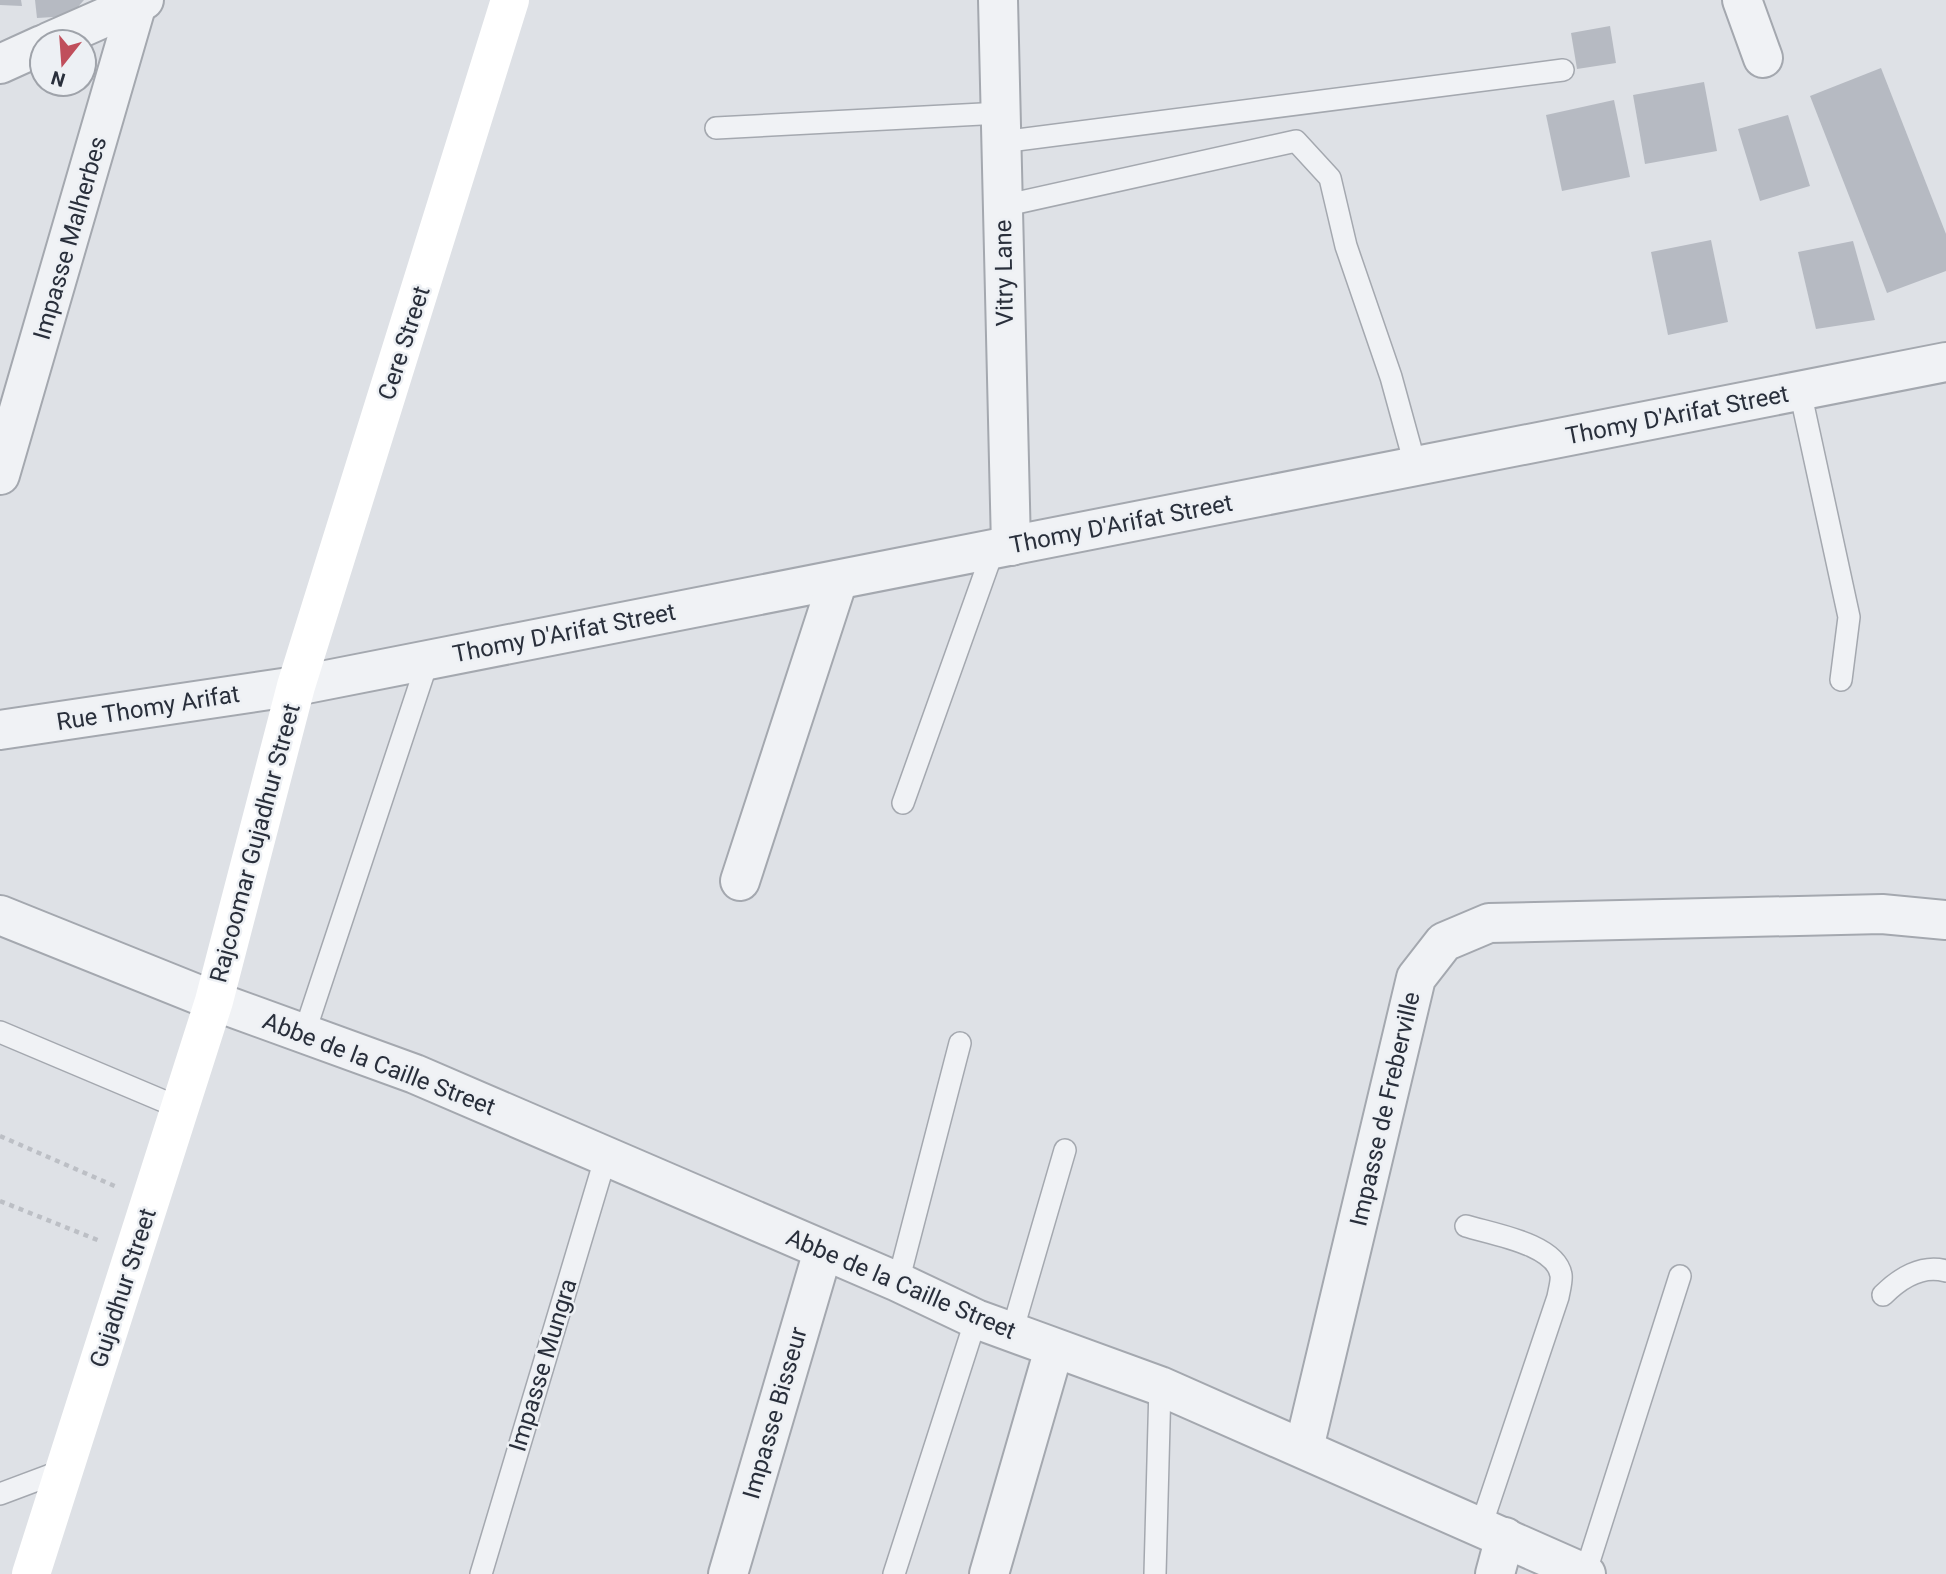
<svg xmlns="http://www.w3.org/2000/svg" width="1946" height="1574" font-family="Roboto,sans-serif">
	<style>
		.building { fill: #b6bac2 }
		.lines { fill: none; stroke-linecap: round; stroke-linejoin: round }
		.lane-casing { stroke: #a4a8af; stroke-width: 24 }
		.street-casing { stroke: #a4a8af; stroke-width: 42 }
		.path { stroke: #bcbfc5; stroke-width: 4.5; stroke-dasharray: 5 5; stroke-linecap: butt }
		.lane { stroke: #f0f2f5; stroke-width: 21 }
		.street { stroke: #f0f2f5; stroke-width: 38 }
		.secondary { stroke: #fff; stroke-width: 38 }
		.labels { text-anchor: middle; stroke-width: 5; stroke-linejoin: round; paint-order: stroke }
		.street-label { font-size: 24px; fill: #292f3b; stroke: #edf0f4 }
	</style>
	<rect width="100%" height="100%" fill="#dee1e6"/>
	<g class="building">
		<polygon points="0,0 21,0 22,6 0,5"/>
		<polygon points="35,0 84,0 70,16 37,18"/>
		<polygon points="1610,26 1616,63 1577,69 1571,33"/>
		<polygon points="1881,68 1946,234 1946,271 1887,293 1810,96"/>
		<polygon points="1704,82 1717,151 1645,164 1633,95"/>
		<polygon points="1614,100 1630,177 1562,191 1546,115"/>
		<polygon points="1788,115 1810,186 1760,201 1738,129"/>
		<polygon points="1711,240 1728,322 1668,335 1651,252"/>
		<polygon points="1853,241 1875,320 1816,329 1798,252"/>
	</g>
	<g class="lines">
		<g class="lane-casing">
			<g id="lane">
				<polyline points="716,128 1001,113"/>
				<polyline points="1001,142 1563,70"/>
				<polyline points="1003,206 1296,141 1330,178 1346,246 1391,377 1416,468"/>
				<polyline points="1800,391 1849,617 1841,680"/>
				<polyline points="903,803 994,548"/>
				<polyline points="0,1032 180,1108"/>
				<polyline points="304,1034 428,660"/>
				<path d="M1466,1226C1492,1234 1556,1244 1561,1275C1562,1281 1559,1291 1558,1297L1481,1526"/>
				<polyline points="898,1282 960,1043"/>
				<path d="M1883,1295C1899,1279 1922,1264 1946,1271"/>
				<polyline points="1012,1332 1065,1150"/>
				<polyline points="0,1494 64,1470"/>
				<polyline points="481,1574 606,1156"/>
				<polyline points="894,1574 976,1319"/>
				<polyline points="1155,1574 1160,1386"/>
				<polyline points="1585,1574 1680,1276"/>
			</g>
		</g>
		<g class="street-casing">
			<g id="street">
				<polyline points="998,0 1011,546"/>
				<polyline points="1742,0 1763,58"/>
				<polyline points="49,42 144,0"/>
				<polyline points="0,64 42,45"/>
				<polyline points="0,475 138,0"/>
				<polyline points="0,730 296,686 1946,362"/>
				<polyline points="740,881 838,580"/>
				<polyline points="0,915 214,1001 415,1074 898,1282 976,1319 1160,1386 1586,1574"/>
				<polyline points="1304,1448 1416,978 1444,942 1489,923 1882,914 1946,920"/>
				<polyline points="728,1574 823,1251"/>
				<polyline points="989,1574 1054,1349"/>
				<polyline points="1495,1574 1505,1537"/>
			</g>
		</g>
		<g class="path">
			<polyline points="0,1136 117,1187"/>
			<polyline points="0,1201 100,1241"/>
		</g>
		<use href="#lane" class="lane"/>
		<use href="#street" class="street"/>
		<polyline class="secondary" points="31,1574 214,1001 296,686 510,0"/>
	</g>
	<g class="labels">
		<g class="street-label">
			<text transform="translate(70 238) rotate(-74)" y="8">Impasse Malherbes</text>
			<text transform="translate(1004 273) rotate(-91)" y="8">Vitry Lane</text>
			<text transform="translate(404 343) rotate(-72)" y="8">Cere Street</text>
			<text transform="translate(1677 415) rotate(-11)" y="8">Thomy D'Arifat Street</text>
			<text transform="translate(1121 524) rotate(-11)" y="8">Thomy D'Arifat Street</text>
			<text transform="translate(564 633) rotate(-11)" y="8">Thomy D'Arifat Street</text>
			<text transform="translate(148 708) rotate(-9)" y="8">Rue Thomy Arifat</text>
			<text transform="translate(255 843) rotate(-75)" y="8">Rajcoomar Gujadhur Street</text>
			<text transform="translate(379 1064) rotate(21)" y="8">Abbe de la Caille Street</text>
			<text transform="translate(1385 1109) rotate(-77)" y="8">Impasse de Freberville</text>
			<text transform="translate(901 1284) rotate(23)" y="8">Abbe de la Caille Street</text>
			<text transform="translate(123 1288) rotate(-72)" y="8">Gujadhur Street</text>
			<text transform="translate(543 1365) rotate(-73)" y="8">Impasse Mungra</text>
			<text transform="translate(775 1413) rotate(-74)" y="8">Impasse Bisseur</text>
		</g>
	</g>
	<g transform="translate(63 63) rotate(197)"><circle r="33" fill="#edf0f4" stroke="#9fa3aa" stroke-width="2"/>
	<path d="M0-5L12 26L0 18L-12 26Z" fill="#c04e5b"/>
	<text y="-10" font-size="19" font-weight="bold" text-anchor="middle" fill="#292f3b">N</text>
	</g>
</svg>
